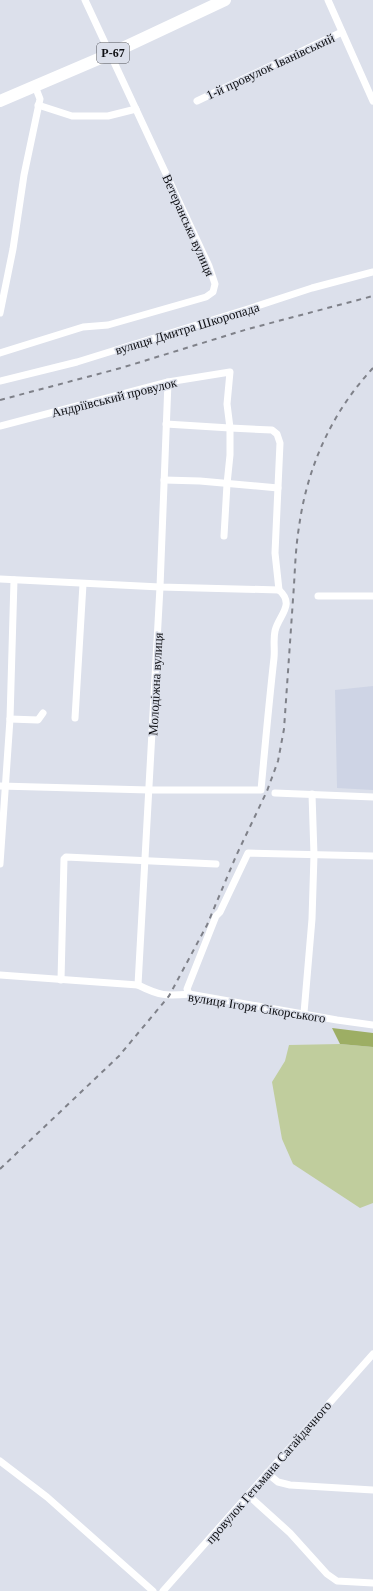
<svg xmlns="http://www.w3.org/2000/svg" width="373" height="1591" font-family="Georgia,serif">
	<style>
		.built { fill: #ced4e5 }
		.green { fill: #c0cd9d }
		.forest { fill: #9dae64 }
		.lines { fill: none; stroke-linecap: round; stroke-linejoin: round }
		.minor { stroke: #fff; stroke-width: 7 }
		.primary { stroke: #fff; stroke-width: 12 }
		.rail { stroke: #7f8189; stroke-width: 2; stroke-dasharray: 5 5; stroke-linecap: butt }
		.labels { text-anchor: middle; stroke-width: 3; stroke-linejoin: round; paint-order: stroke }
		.shield { fill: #dce0eb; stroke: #4c4e54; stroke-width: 1 }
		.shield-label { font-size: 12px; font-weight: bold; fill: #0e0f13 }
		.street-label { font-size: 13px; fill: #0e0f13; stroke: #dce0eb }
	</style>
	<rect width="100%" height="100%" fill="#dce0eb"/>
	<polygon class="built" points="373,686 373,790 337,788 335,690"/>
	<polygon class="green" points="340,1044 373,1047 373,1203 360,1208 293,1164 282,1139 272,1082 285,1061 289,1045"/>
	<polygon class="forest" points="332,1028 373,1033 373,1047 340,1044"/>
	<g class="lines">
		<g class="minor">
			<polyline points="328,0 373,101"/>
			<polyline points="197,101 342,32"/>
			<polyline points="38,105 72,116 108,116 136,109"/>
			<polyline points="0,313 13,249 24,175 40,99 35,86"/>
			<polyline points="0,353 83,327 108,325 206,297 213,292 215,284 209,266 85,0"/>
			<polyline points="0,381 77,362 251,308 312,288 373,272"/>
			<polyline points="166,424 230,428 272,430 277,434 280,443 275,553 279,590"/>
			<polyline points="0,426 168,382 230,372 227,404 230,428 230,455 227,484 224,536"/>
			<polyline points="164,480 200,481 278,488"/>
			<path d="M0,579L160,587L279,590C296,605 278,616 275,631C273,640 275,649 274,658C269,702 265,746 261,790H149L0,786"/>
			<polyline points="318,596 373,596"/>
			<polyline points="75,718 83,584"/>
			<polyline points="10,719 38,720 43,713"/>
			<polyline points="275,793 373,797"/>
			<polyline points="0,864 10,719 14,580"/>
			<path d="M0,975L138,985C160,996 166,996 189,994L337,1020L373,1025"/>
			<polyline points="61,980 64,859 66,857 216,864"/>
			<polyline points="138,985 160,587 168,382"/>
			<polyline points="189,994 187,989 216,916 220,912 248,853 373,856"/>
			<polyline points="304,1013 312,919 314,855 312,794"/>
			<polyline points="0,1461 47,1497 153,1591"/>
			<polyline points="267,1473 278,1482 290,1485 373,1490"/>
			<polyline points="248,1495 290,1533 327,1574 337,1581 373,1583"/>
			<polyline points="163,1591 373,1354"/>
		</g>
		<polyline class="primary" points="0,101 110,54 225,0"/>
		<g class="rail">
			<polyline points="0,400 121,368 248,329 373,296"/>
			<path d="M0,1169L119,1056L169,996L207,925L236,856L267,791L278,761L284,729C287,686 290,643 293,599C295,575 295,551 299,527C307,467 332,412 373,368"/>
		</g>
	</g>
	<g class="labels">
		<rect class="shield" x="97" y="43" width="32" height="20" rx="3"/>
		<g class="shield-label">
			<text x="113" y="57">Р-67</text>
		</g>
		<g class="street-label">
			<text transform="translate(270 66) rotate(-25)" y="5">1-й провулок Іванівський</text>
			<text transform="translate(189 225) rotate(66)" y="5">Ветеранська вулиця</text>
			<text transform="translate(187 328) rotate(-17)" y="5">вулиця Дмитра Шкоропада</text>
			<text transform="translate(114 397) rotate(-14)" y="5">Андріївський провулок</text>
			<text transform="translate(155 684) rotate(-87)" y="5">Молодіжна вулиця</text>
			<text transform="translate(257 1007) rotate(9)" y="5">вулиця Ігоря Сікорського</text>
			<text transform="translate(268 1472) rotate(-49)" y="5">провулок Гетьмана Сагайдачного</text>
		</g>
	</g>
</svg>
